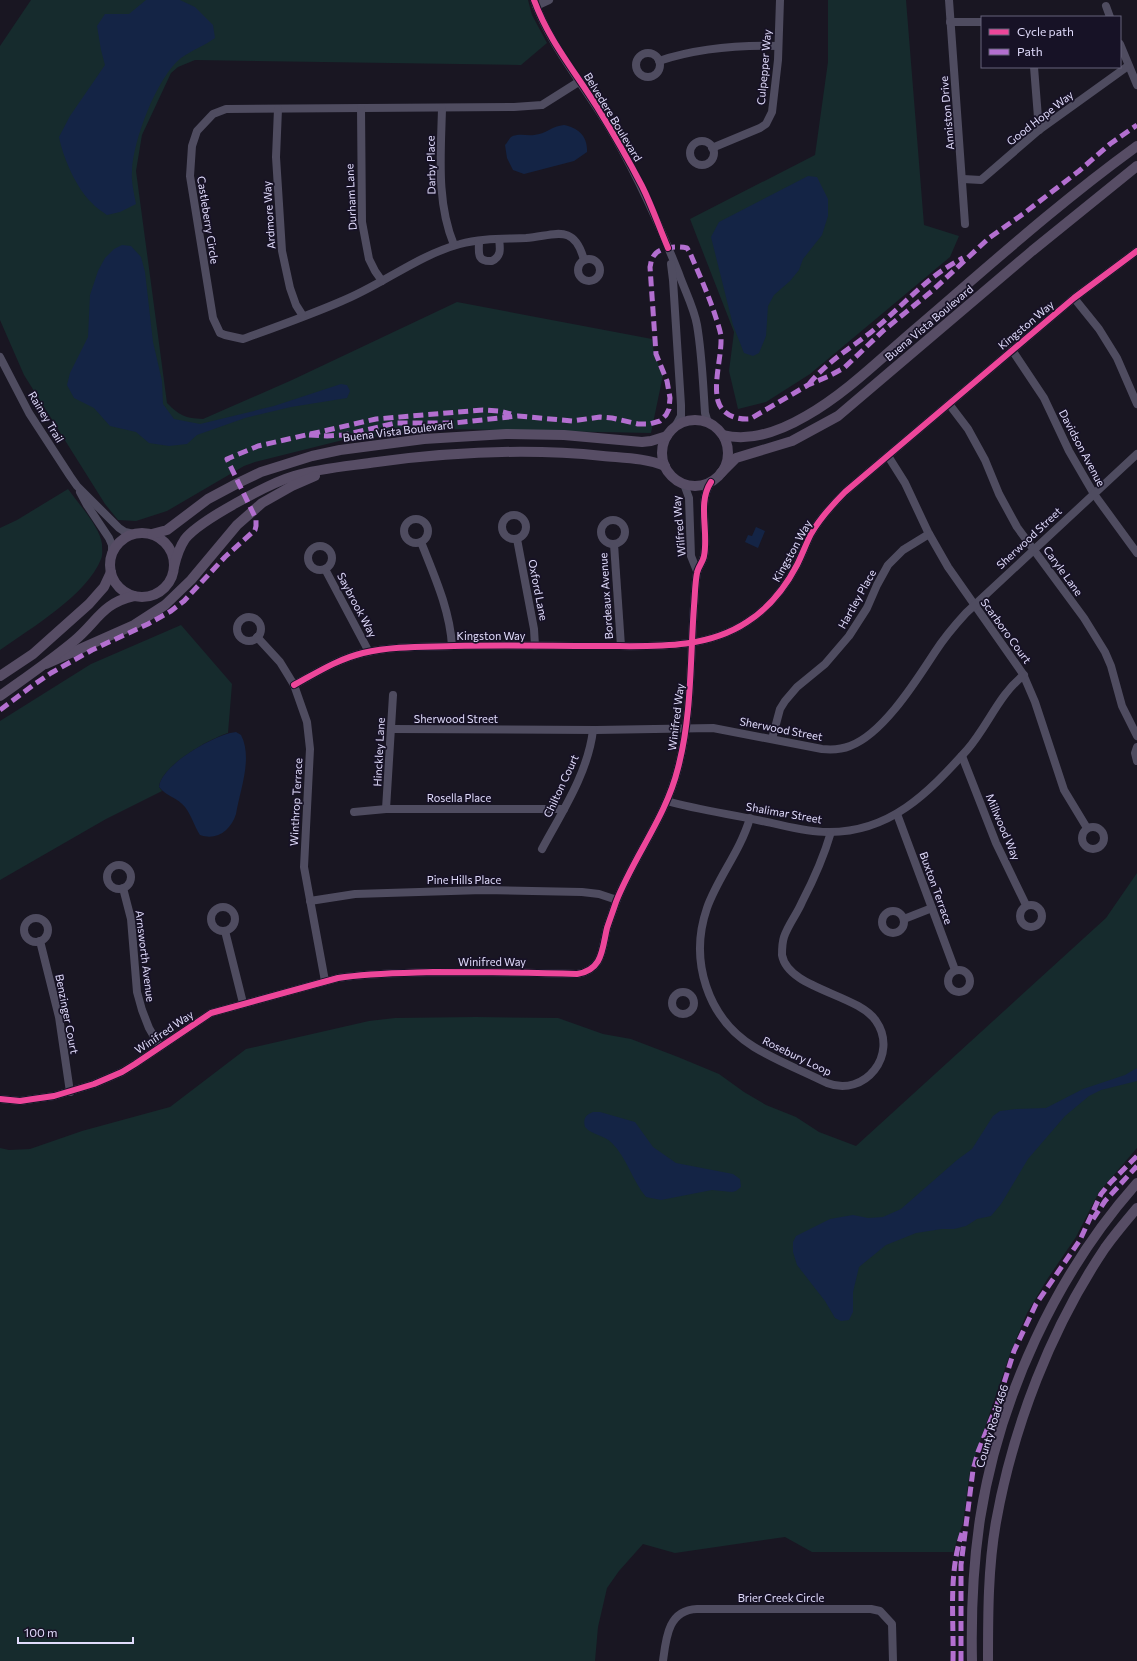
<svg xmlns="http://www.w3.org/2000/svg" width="1137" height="1661" font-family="Commissioner,sans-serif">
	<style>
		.green { fill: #162b2d }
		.water { fill: #142445 }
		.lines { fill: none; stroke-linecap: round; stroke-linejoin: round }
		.minor { stroke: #4f4c60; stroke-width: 8 }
		.major { stroke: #574d65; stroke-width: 10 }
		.quiet { stroke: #b36fd0; stroke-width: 5; stroke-dasharray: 10 5; stroke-linecap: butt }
		.cycleway-casing { stroke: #171226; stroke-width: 8 }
		.cycleway { stroke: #ed469a; stroke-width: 6 }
		.labels { text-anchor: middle; stroke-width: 3.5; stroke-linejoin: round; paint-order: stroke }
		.street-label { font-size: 11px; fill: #e0dbfb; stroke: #171226 }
	</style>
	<rect width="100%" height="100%" fill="#191622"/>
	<g class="green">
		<path d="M31,0H528L532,15L547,43L521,65L195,60L178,67L171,73L142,135L136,171L167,403C180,416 185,418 203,419L292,380L457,302L652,339L654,354L663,375L651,433L447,429L343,440L255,462L244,466L167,511L136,521L118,520L105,504L24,375L0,320V46Z"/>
		<polygon points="828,0 906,0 924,225 959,236 950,257 810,374 766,402 738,409 729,371 734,332 690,219 815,155 828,62"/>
		<path d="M68,489C78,503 100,527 102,544C102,548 103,555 101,559C88,594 30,629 0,650V528L17,520Z"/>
		<path d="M181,625L232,684L228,733C209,739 161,766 159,787L162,791L106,819L0,880V721L91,664Z"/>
		<polygon points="1137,873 1137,1148 1099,1192 1076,1237 1048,1278 1027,1313 1010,1354 970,1471 963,1523 953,1552 812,1552 785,1537 675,1553 643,1544 619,1571 607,1588 598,1627 595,1661 0,1661 0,1148 9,1150 30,1149 82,1131 170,1107 246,1049 369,1021 395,1018 476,1017 558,1018 603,1034 631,1039 678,1057 719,1074 744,1092 766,1105 796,1117 819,1132 856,1146 1106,918"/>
	</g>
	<g class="water">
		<path d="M146,0H180L195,7L213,25L215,38C204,46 192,50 181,58C157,77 133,140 132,171C131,181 134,193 136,204L120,212L107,215C102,211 96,208 92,203C76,188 63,157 59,137L70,116L105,65L101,50L97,26L105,14H129Z"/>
		<path d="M564,125C578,128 588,136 587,152L574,161L524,174L513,170L507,158L505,145C507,143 509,139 511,137C518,133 527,136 534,135C546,134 552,126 564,125Z"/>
		<polygon points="808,176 817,177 828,199 828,216 822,235 803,259 799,270 790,281 774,295 768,306 766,336 759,353 753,356 744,353 733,325 711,237 719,222"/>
		<polygon points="122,245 131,246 141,257 145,272 153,342 162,381 163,404 174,419 200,424 274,406 341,384 347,385 350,391 347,398 291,407 245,418 197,435 187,444 169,446 149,443 136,432 110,426 94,408 74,398 67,385 70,373 88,337 90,295 98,271 105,258 114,249"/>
		<polygon points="756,527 765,531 758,548 745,542 748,535 752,536"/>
		<path d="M236,732L241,735C253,758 240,790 236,814C231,830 217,841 200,835C194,826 192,816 185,807C178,798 166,796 159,787C161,765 215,734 236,732Z"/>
		<polygon points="1137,1068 1137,1081 1101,1090 1089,1096 1065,1116 1028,1159 1001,1204 991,1216 977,1219 966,1226 954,1229 942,1229 916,1233 886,1245 859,1267 853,1292 853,1312 849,1320 841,1321 835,1318 825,1301 797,1265 793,1252 793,1242 796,1236 830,1219 853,1215 868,1218 883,1217 901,1209 957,1160 972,1149 993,1116 1000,1111 1016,1109 1046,1108 1083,1089 1125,1075"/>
		<path d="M593,1112H600L635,1122L653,1147L676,1163L733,1174L740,1179L741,1187L736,1191L732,1192L712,1190L661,1200L646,1197C632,1180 627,1158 612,1143C604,1135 592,1135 585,1127C583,1119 585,1115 593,1112Z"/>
	</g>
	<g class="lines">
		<g class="minor">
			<path d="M534,0C550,45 581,81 606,122C635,170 658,221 679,274C685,291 694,308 697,325C702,354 703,384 705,413L708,423"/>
			<polyline points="949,0 965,224"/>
			<polyline points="536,6 549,0"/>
			<polyline points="1106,6 1110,17"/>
			<polyline points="950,22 982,22"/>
			<polyline points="1120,44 1137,85"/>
			<circle cx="648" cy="65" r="12"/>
			<path d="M659,61C698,48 737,45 778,46"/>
			<polyline points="1034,67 1039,130"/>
			<path d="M580,81L542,105L514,107L226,109L213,114L197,131L192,146L190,176L213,318L220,333L225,335L243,339C276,327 310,315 342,301C382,285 418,255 460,244C481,238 504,239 526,238C554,236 574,222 584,260"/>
			<polyline points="361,108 362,222 369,259 375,271 382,281"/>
			<path d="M442,108C441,153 436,202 454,245"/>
			<polyline points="278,109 276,157 282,251 290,288 296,305 303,316"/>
			<circle cx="702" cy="153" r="12"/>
			<polyline points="712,148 760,128 766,124 772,112 778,60 780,0"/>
			<polyline points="963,179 981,180 1039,130 1128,66"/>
			<path d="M479,241C479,252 476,262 492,261C502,256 500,248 499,239"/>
			<circle cx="589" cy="270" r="11"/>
			<polyline points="671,264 673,280 681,405 681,416 675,427"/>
			<polyline points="1074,298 1099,329 1117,358 1137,404"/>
			<polyline points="1012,350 1044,398 1069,451 1094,494 1137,553"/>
			<polyline points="0,357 29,413 70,476 77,486 119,528 125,532 134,534"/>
			<polyline points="949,404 968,429 985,460 999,494 1017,527 1084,618 1105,652 1111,666 1122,706 1137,736"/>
			<polyline points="888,456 905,483 928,532 948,567 1023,674 1035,702 1064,790 1087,828"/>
			<polyline points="684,484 689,498 691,556 697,571"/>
			<polyline points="80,492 87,505 109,538 112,545 112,555"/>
			<circle cx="514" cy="527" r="12"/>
			<circle cx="416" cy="531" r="12"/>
			<circle cx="613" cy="532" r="12"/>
			<polyline points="517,539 534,629 535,646"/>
			<path d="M421,542C434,575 450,610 452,646"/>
			<polyline points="614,544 621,646"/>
			<circle cx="320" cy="558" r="12"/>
			<polyline points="325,569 369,652"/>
			<circle cx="249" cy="629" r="12"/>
			<polyline points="257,637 280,662 288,675 294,685 307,722 310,749 304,867 325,981"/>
			<path d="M294,685C316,673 338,659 363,653C393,646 423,647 454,646C504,645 553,646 603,646C652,646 705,650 747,622C769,608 785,588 797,565C802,555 806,544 811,534C820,518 832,505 845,492L1074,298L1137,251"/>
			<path d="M392,729L596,730L713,728L822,749C832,750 840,750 850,746C883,734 916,681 935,652C944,638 955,625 966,613L1137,454"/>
			<polyline points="772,739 780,709 785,701 797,687 825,664 849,636 867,608 877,585 888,565 903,550 929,534"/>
			<polyline points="1137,747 1135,753 1137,761"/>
			<polyline points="962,756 996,843 1026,905"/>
			<path d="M667,801C698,810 730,814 762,821C783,825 805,832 827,832C890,833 928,793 967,750C988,726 999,694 1024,675"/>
			<polyline points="386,809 393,695"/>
			<polyline points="354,812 386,809 564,809"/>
			<polyline points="897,814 955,970"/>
			<path d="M750,818C740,852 718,877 707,908C689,960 707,1018 754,1047C777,1061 803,1071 827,1083C865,1098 899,1054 876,1021C858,994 788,989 782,955C782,949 782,943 784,937C788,925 797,914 802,902C814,879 824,856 831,832"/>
			<circle cx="1093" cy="838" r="11"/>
			<path d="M542,849C562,812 588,773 593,730"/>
			<circle cx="119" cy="877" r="12"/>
			<polyline points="123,888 131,919 137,992 142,1010 149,1028 160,1047"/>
			<polyline points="310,901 355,894 483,890 582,892 599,894 617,900"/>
			<circle cx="1031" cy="916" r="11"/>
			<circle cx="223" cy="919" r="12"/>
			<circle cx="893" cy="922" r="11"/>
			<circle cx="36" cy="930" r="12"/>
			<polyline points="904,919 932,908"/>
			<polyline points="225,931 243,1003"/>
			<polyline points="40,941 59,1017 70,1092"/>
			<circle cx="959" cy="981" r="11"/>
			<circle cx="683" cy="1003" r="11"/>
			<path d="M0,1099L20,1101L33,1099L54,1096L94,1084L122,1072L135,1064L211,1013L338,978C369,973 401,973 433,972C481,972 529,972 577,974C603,970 602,949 607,928C610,919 613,911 616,902C634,856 666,817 678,768C692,715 690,660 694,606C695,595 695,583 697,573C698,567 703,562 704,556C709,532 697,503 711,482"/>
			<path d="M663,1661C666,1638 668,1610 697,1609H871L880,1611L892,1624L893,1661"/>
		</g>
		<g class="major">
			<circle cx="695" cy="453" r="33"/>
			<path d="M723,435C751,442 782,430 806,416C848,392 883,356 920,325C991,264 1061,201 1137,146"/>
			<polyline points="721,473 736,458 792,441 838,416 1032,251 1137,166"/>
			<circle cx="142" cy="565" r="32"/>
			<polyline points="152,534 167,530 208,499 238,483 261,472 312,456 340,450 424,439 506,434 564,435 642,442 651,441 667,436"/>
			<path d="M174,567C176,558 179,548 185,539C200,520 270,483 294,476C321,468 350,466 377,462C452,452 528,448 603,456C624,458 646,458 665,466"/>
			<polyline points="46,664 134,625 165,605 191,580 237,525 262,503 292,486 315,476"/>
			<polyline points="0,676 33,654 89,604 104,587 111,572"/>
			<path d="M0,696C25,678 50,661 74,641C97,622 102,603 134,596"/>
			<path d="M972,1661C971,1614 973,1566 980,1519C999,1398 1056,1274 1137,1183"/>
			<path d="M988,1661C988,1615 988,1567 996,1522C1013,1427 1051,1328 1105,1248C1115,1234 1126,1221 1137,1208"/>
		</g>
		<g class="quiet">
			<path d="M809,384C826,363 849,349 870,333C901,308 927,276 963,258"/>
			<path d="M309,435L327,436L344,435L396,423H454L518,416L572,421L600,417L612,418L638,424H650L660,421L666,415L669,409L670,398L667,381L656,354L650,267C651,264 651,259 653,257C659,246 677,246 687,248L690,253C699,274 709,296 716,318C718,324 720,330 721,336C722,356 713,382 718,401C722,415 737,420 750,419L808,385L829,376L844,368L884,330L932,291L989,238L1023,214L1079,171L1110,144L1137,125"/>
			<polyline points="0,710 32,686 51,673 92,650 148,624 171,611 184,601 225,557 255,530 256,526 256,519 227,459 258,446 376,419 483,410 499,411 511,414"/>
			<polyline points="1093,1219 1105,1201 1137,1166"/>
			<path d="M953,1661C954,1618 948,1575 962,1533"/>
			<polyline points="961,1661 961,1565 973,1470 978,1452 998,1402 1014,1351 1036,1304 1080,1240 1101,1194 1111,1182 1137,1156"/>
		</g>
		<g class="cycleway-casing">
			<g id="cycleway">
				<path d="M534,0C549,41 574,70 597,107C613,133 628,159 642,186C652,206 659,227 668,248"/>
				<path d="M294,685C316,673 338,659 363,653C393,646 423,647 454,646C504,645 553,646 603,646C652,646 705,650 747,622C769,608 785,588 797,565C802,555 806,544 811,534C820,518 832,505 845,492L1074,298L1137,251"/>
				<path d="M0,1099L20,1101L33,1099L54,1096L94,1084L122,1072L135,1064L211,1013L338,978C369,973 401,973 433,972C481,972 529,972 577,974C603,970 602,949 607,928C610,919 613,911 616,902C634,856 666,817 678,768C692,715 690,660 694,606C695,595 695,583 697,573C698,567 703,562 704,556C709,532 697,503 711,482"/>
			</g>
		</g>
		<use href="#cycleway" class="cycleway"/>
	</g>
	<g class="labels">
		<g class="street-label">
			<text transform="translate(764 67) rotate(-85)" y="4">Culpepper Way</text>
			<text transform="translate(947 113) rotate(-95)" y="4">Anniston Drive</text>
			<text transform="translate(613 117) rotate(59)" y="4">Belvedere Boulevard</text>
			<text transform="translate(1040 118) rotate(-38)" y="4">Good Hope Way</text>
			<text transform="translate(431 165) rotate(-91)" y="4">Darby Place</text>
			<text transform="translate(351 197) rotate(-93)" y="4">Durham Lane</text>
			<text transform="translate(269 215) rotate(-94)" y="4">Ardmore Way</text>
			<text transform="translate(208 220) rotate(81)" y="4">Castleberry Circle</text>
			<text transform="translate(929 323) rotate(-40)" y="4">Buena Vista Boulevard</text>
			<text transform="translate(1026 325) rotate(-40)" y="4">Kingston Way</text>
			<text transform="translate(46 417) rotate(59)" y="4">Rainey Trail</text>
			<text transform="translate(398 431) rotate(-7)" y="4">Buena Vista Boulevard</text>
			<text transform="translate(1082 448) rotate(62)" y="4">Davidson Avenue</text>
			<text transform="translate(679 526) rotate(-95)" y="4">Wilfred Way</text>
			<text transform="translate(1029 538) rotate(-43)" y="4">Sherwood Street</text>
			<text transform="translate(792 551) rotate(-61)" y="4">Kingston Way</text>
			<text transform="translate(1063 571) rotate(54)" y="4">Caryle Lane</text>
			<text transform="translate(538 590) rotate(79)" y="4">Oxford Lane</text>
			<text transform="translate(606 596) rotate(-94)" y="4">Bordeaux Avenue</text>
			<text transform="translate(857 599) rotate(-61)" y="4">Hartley Place</text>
			<text transform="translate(357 605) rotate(62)" y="4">Saybrook Way</text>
			<text transform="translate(1006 631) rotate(54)" y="4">Scarboro Court</text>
			<text x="491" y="640">Kingston Way</text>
			<text transform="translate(676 717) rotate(-83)" y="4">Winifred Way</text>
			<text x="456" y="723">Sherwood Street</text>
			<text transform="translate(781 729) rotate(11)" y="4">Sherwood Street</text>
			<text transform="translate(379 752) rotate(-87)" y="4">Hinckley Lane</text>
			<text transform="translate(561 786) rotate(-65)" y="4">Chilton Court</text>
			<text x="459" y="802">Rosella Place</text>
			<text transform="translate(296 802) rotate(-87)" y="4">Winthrop Terrace</text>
			<text transform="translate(784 813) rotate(10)" y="4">Shalimar Street</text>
			<text transform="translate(1003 827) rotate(67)" y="4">Millwood Way</text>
			<text x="464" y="884">Pine Hills Place</text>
			<text transform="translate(936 888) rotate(70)" y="4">Buxton Terrace</text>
			<text transform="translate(145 956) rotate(83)" y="4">Arnsworth Avenue</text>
			<text x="492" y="966">Winifred Way</text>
			<text transform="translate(67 1014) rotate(79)" y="4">Benzinger Court</text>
			<text transform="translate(164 1032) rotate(-34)" y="4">Winifred Way</text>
			<text transform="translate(797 1056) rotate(26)" y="4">Rosebury Loop</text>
			<text transform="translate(992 1426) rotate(-73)" y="4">County Road 466</text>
			<text x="781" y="1602">Brier Creek Circle</text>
		</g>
	</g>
	<rect x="981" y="16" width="140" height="52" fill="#171226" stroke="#67627b"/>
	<rect x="989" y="29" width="20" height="6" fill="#ed469a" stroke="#67627b"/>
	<text x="1017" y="36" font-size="12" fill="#e0dbfb">Cycle path</text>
	<rect x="989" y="49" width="20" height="6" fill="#b36fd0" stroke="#67627b"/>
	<text x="1017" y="56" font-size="12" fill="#e0dbfb">Path</text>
	<path d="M18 1637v6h115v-6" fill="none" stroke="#e0dbfb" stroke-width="2"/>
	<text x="24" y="1637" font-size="12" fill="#e0dbfb" stroke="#171226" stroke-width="3" paint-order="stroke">100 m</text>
</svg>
